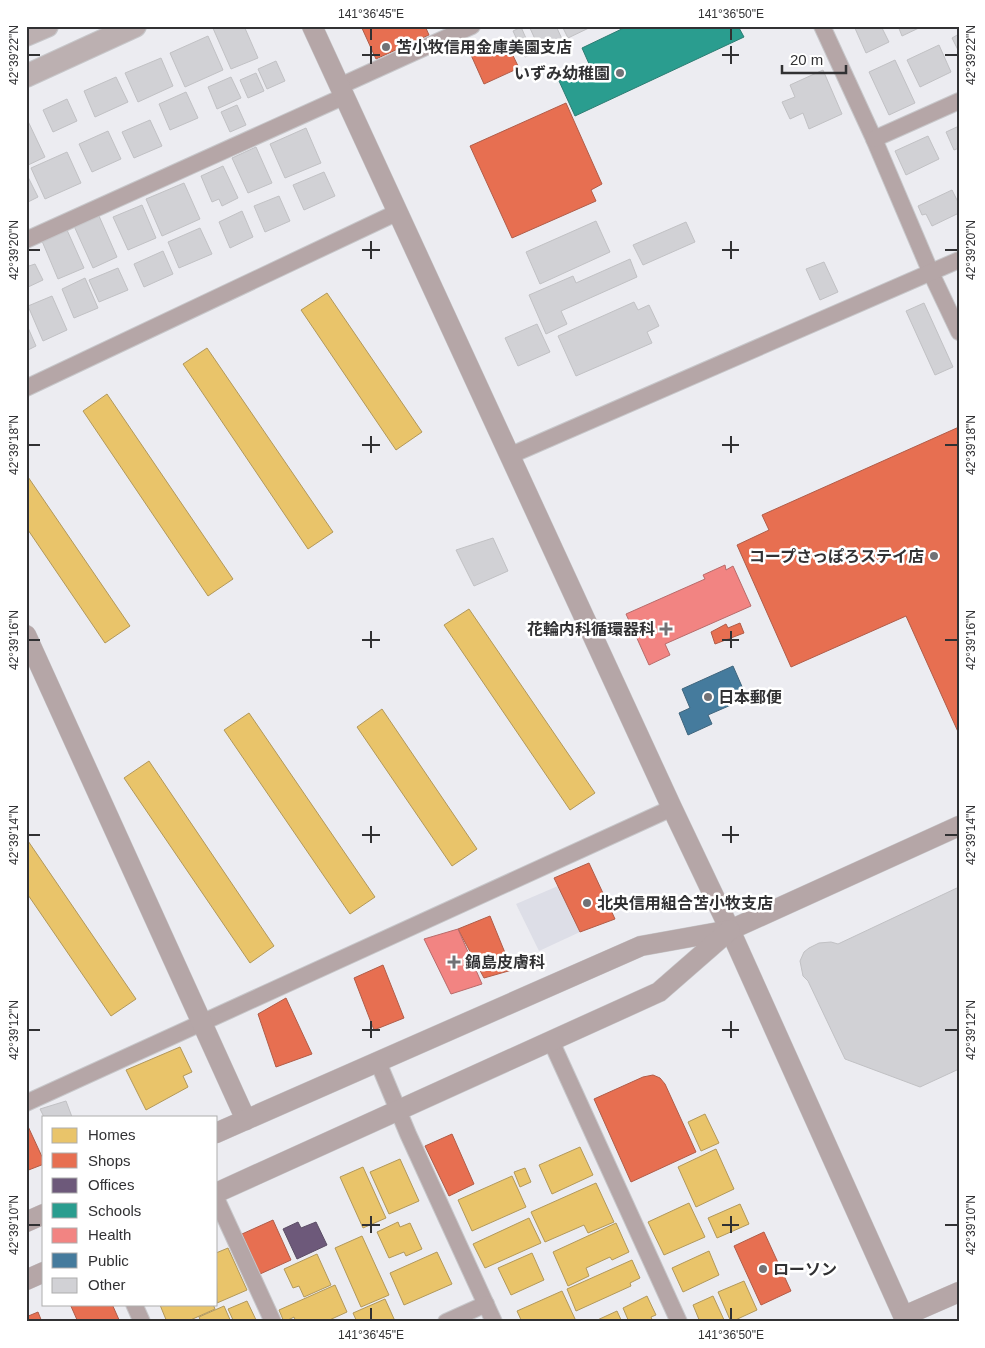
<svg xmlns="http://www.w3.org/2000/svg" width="985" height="1348" font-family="Helvetica,'Noto Sans JP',sans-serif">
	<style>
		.built { fill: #dddee7 }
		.homes { fill: #e9c46a; stroke: #b2985a }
		.shops { fill: #e76f51; stroke: #b05c48 }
		.offices { fill: #6d597a; stroke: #5b4d65 }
		.schools { fill: #2a9d8f; stroke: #2c7d73 }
		.health { fill: #f28482; stroke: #b86b6a }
		.public { fill: #457b9d; stroke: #3f657d }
		.building { fill: #d1d1d5; stroke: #c1c1c4 }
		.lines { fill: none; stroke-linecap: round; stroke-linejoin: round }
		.minor-casing { stroke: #c7c7ca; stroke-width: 18 }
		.tertiary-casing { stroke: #c7c7ca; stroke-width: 21 }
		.secondary-casing { stroke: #c7c7ca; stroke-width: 24 }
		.minor { stroke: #b5a6a7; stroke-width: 16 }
		.tertiary { stroke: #b5a6a7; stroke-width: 20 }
		.secondary { stroke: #bcb0b1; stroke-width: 22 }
		.ticks { fill: none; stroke: #313133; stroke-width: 2 }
		.poi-dot { fill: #727276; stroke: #fff; stroke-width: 2 }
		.labels { text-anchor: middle; stroke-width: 5; stroke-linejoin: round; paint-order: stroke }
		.poi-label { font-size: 16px; font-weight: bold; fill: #313133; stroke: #fff; text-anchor: start }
		.neatline { fill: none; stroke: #313133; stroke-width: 2 }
		.ticks-label { font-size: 12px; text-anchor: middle; fill: #313133 }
	</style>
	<rect width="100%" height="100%" fill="#ececf1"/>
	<polygon class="built" points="558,886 580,932 539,951 516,904"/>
	<g class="homes">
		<polygon points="327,293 422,432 396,450 301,310"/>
		<polygon points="207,348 333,532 308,549 183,364"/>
		<polygon points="107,394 233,579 208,596 83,411"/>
		<polygon points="26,474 130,626 105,643 26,527"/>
		<polygon points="469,609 595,793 570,810 444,625"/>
		<polygon points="382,709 477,849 452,866 357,727"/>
		<polygon points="249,713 375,897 350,914 224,730"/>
		<polygon points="149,761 274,946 250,963 124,778"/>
		<polygon points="26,838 136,999 111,1016 26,892"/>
		<polygon points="180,1047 192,1072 183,1076 188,1087 146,1110 126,1070"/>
		<polygon points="705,1114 719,1143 701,1151 688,1122"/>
		<polygon points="580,1147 593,1175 552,1194 539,1165"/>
		<polygon points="716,1149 734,1189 696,1207 678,1167"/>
		<polygon points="400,1159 419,1201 389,1214 370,1172"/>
		<polygon points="363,1167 386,1218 363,1228 340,1177"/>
		<polygon points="525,1168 531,1182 520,1187 514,1172"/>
		<polygon points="512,1176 526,1207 472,1231 458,1200"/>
		<polygon points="596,1183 614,1222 588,1233 584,1225 545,1242 531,1212"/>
		<polygon points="689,1203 705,1237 664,1255 648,1222"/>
		<polygon points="740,1204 749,1224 717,1238 708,1218"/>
		<polygon points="529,1218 541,1243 485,1268 473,1244"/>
		<polygon points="398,1222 400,1227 410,1223 422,1249 406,1256 404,1252 389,1258 377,1232"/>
		<polygon points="616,1223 629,1252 612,1260 610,1257 586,1268 589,1276 568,1286 553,1252"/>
		<polygon points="362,1236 389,1295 361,1307 335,1248"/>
		<polygon points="228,1248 247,1290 217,1303 216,1253"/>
		<polygon points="709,1251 719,1275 683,1292 672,1268"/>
		<polygon points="437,1252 452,1284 404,1305 390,1273"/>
		<polygon points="532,1253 544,1280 511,1295 498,1268"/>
		<polygon points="317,1254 331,1285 304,1297 299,1286 293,1288 284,1269"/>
		<polygon points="632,1260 640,1278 630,1283 631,1286 576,1311 567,1289"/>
		<polygon points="744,1281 757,1310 731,1322 718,1292"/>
		<polygon points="335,1285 347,1312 325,1322 315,1322 314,1320 309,1322 296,1322 294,1317 284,1322 279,1310"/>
		<polygon points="562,1291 576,1321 522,1322 517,1311"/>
		<polygon points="647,1296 656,1315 651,1317 653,1322 629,1322 623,1308"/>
		<polygon points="713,1296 725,1322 700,1322 693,1305"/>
		<polygon points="385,1299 395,1321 357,1322 353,1313"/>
		<polygon points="247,1301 257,1322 234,1322 228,1309"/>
		<polygon points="162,1304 213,1304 215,1309 186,1322 167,1322 160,1305"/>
		<polygon points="224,1306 231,1322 201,1322 199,1317"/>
		<polygon points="617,1311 622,1322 593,1322"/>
	</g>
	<g class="shops">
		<polygon points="361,26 425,26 429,35 376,59"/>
		<polygon points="505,39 519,68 484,84 471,55"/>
		<polygon points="566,103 602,184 591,190 596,201 512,238 470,146"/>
		<polygon points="959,427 959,734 906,616 791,667 737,545 769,530 762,515"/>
		<polygon points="740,623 744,633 715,644 711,632 726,624 728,628"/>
		<polygon points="589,863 615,919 580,932 554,878"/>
		<polygon points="490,916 512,970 484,978 458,929"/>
		<polygon points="383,965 404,1018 374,1030 354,978"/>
		<polygon points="286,998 312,1054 276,1067 258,1014"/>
		<polygon points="653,1075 660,1078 665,1084 696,1152 631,1182 594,1099 643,1077"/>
		<polygon points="26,1122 44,1161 44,1164 26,1171"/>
		<polygon points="452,1134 474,1184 449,1196 425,1146"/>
		<polygon points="273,1220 291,1260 260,1274 242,1234"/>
		<polygon points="764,1232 791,1291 761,1305 734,1246"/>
		<polygon points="70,1304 112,1304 120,1322 78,1322"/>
		<polygon points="38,1312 42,1322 26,1322 26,1317"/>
	</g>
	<polygon class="offices" points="298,1222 301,1228 316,1222 327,1245 297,1259 283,1229"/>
	<polygon class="schools" points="628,26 738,26 744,37 575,116 559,81 590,66 582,48"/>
	<g class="health">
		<polygon points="725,565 726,570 733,566 751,606 665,644 670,655 649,665 626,614 705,579 703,575"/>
		<polygon points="458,929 482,984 451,994 424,939"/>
	</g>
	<polygon class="public" points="733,666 747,698 708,715 712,724 688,735 679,713 690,708 682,689"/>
	<g class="building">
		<polygon points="212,26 244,26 258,58 231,69"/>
		<polygon points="529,26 556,26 562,39 540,50"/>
		<polygon points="562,26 593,26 568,38"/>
		<polygon points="854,26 881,26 889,42 866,53"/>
		<polygon points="898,26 923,26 902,36"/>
		<polygon points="521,27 533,54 525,57 513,31"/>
		<polygon points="959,34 959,52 952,38"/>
		<polygon points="208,36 223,70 185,87 170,53"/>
		<polygon points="939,45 951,72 920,87 907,60"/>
		<polygon points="161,58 173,86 138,102 125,73"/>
		<polygon points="895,60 915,103 889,115 869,72"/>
		<polygon points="276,61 285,81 267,89 258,69"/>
		<polygon points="823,70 842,114 809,129 803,113 790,119 782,102 795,97 790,85"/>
		<polygon points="256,73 264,91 248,98 240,80"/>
		<polygon points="116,77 128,102 95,117 84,91"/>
		<polygon points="231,77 241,98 217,109 208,87"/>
		<polygon points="186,92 198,118 170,130 159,104"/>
		<polygon points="67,99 77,121 53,132 43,110"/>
		<polygon points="237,105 246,125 230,132 221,112"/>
		<polygon points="26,117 45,157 26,166"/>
		<polygon points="150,120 162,146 134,158 122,132"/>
		<polygon points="959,126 959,148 954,150 946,132"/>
		<polygon points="306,128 321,163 285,178 270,144"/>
		<polygon points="108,131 121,159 92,172 79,144"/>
		<polygon points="928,136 939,159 906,175 895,151"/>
		<polygon points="256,147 272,183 248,193 232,158"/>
		<polygon points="67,152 81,183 45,199 31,168"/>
		<polygon points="223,166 238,198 222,206 219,199 212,202 201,176"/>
		<polygon points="324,172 335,196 304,210 293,185"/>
		<polygon points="26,173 38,197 26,203"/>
		<polygon points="184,183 200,219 162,236 146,199"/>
		<polygon points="952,190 959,204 959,213 932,226 926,214 922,215 918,206"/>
		<polygon points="279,196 290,221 265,232 254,206"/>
		<polygon points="142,205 156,238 128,250 113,217"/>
		<polygon points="242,211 253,237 230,248 219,222"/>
		<polygon points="99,216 117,257 93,268 74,226"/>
		<polygon points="596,221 610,252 540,284 526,252"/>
		<polygon points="686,222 695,242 643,265 633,245"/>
		<polygon points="200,228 212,254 179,268 168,242"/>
		<polygon points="67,230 84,268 58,279 42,241"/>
		<polygon points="163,251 173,274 144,287 134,264"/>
		<polygon points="26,259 29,266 35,264 43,280 26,288"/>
		<polygon points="630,259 637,277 561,311 567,324 546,334 529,295 573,276 576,283"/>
		<polygon points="824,262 838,292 820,300 806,269"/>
		<polygon points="118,268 128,290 99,302 89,280"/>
		<polygon points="85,278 98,308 74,318 62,289"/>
		<polygon points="52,296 67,330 43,341 28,306"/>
		<polygon points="634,302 638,310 649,305 659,326 647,332 652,343 576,376 558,336"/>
		<polygon points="924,303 953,367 935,375 906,311"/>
		<polygon points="26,323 36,346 26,351"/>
		<polygon points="537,324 550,352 518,366 505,338"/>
		<polygon points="493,538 508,571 474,586 456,550"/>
		<polygon points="959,887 959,1069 920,1087 845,1059 808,981 803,976 800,961 804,952 809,948 819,943 831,942 838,944"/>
		<polygon points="66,1101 72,1117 44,1117 40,1109"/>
	</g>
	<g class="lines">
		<g class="minor-casing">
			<g id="minor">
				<polyline points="822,26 874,139 931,273 959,332"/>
				<polyline points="340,86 472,26"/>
				<polyline points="874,139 959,101"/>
				<polyline points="26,240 345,96"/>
				<polyline points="26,388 398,212"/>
				<polyline points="509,456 959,260"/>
				<polyline points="551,1041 679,1322"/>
				<polyline points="378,1062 408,1134 494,1322"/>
				<polyline points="26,1103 672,808"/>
				<polyline points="216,1198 273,1322"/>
				<polyline points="134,1304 142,1322"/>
				<polyline points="446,1322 486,1304"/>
			</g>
		</g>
		<g class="tertiary-casing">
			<g id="tertiary">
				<polyline points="312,26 672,808 730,930 906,1322"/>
				<polyline points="26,635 246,1120"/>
				<polyline points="216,1133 641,946 730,930 959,826"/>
				<polyline points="216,1193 659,992 730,930"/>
				<polyline points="26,1222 44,1214"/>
				<polyline points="26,1280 44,1272"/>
				<polyline points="904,1316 959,1292"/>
			</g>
		</g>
		<g class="secondary-casing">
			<g id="secondary">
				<polyline points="26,35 47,26"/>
				<polyline points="26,76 135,26"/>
			</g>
		</g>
		<use href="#minor" class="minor"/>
		<use href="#tertiary" class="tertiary"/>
		<use href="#secondary" class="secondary"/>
	</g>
	<path class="ticks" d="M371,28V40M731,28V40M371,46V64M731,46V64M28,55H40M362,55H380M722,55H739M945,55H958M371,241V259M731,241V259M28,250H40M362,250H380M722,250H739M945,250H958M371,436V453M731,436V453M28,445H40M362,445H380M722,445H739M945,445H958M371,631V648M731,631V648M28,640H40M362,640H380M722,640H739M945,640H958M371,826V843M731,826V843M28,835H40M362,835H380M722,835H739M945,835H958M371,1021V1038M731,1021V1038M28,1030H40M362,1030H380M722,1030H739M945,1030H958M371,1216V1233M731,1216V1233M28,1225H40M362,1225H380M722,1225H739M945,1225H958M371,1308V1320M731,1308V1320"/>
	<g class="poi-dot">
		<circle cx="386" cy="47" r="5"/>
		<circle cx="620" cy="73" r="5"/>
		<circle cx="934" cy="556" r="5"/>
		<path d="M663.5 621.5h5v5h5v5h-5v5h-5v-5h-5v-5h5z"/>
		<circle cx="708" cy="697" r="5"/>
		<circle cx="587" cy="903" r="5"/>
		<path d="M451.5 954.5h5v5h5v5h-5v5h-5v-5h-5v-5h5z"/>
		<circle cx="763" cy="1269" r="5"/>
	</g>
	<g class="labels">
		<g class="poi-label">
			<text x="396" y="53">苫小牧信用金庫美園支店</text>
			<text x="610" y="79" text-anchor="end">いずみ幼稚園</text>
			<text x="924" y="562" text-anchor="end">コープさっぽろステイ店</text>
			<text x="655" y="635" text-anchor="end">花輪内科循環器科</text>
			<text x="718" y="703">日本郵便</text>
			<text x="597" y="909">北央信用組合苫小牧支店</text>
			<text x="465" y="968">鍋島皮膚科</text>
			<text x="773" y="1275">ローソン</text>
		</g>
	</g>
	<rect width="985" height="1348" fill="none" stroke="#ffffff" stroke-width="55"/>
	<rect x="42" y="1116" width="175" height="190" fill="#ffffff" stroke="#adadad"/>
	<rect x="52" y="1128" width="25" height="15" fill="#e9c46a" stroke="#adadad"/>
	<text x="88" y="1140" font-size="15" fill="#313133">Homes</text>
	<rect x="52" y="1153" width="25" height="15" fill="#e76f51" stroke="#adadad"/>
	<text x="88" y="1166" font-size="15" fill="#313133">Shops</text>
	<rect x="52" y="1178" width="25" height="15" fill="#6d597a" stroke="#adadad"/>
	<text x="88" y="1190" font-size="15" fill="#313133">Offices</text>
	<rect x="52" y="1203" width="25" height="15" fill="#2a9d8f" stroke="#adadad"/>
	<text x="88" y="1216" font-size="15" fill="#313133">Schools</text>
	<rect x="52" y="1228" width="25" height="15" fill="#f28482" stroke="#adadad"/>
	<text x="88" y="1240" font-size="15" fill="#313133">Health</text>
	<rect x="52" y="1253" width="25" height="15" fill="#457b9d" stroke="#adadad"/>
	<text x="88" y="1266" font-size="15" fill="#313133">Public</text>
	<rect x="52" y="1278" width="25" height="15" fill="#d1d1d5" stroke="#adadad"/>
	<text x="88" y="1290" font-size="15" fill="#313133">Other</text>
	<path d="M782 65v8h64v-8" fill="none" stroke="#313133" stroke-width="2.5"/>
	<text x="790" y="65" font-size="15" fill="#313133" stroke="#ffffff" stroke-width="4" paint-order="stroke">20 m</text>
	<rect x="28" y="28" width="930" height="1292" class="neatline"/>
	<g class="ticks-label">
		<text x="371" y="18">141°36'45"E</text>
		<text x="731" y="18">141°36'50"E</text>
		<text transform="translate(14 55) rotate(-90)" y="4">42°39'22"N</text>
		<text transform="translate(971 55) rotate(-90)" y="4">42°39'22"N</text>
		<text transform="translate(14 250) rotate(-90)" y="4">42°39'20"N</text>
		<text transform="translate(971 250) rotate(-90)" y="4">42°39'20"N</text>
		<text transform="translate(14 445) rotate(-90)" y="4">42°39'18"N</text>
		<text transform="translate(971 445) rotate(-90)" y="4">42°39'18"N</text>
		<text transform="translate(14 640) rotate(-90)" y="4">42°39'16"N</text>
		<text transform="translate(971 640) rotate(-90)" y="4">42°39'16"N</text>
		<text transform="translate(14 835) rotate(-90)" y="4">42°39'14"N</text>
		<text transform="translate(971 835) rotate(-90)" y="4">42°39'14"N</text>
		<text transform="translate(14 1030) rotate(-90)" y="4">42°39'12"N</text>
		<text transform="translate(971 1030) rotate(-90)" y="4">42°39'12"N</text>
		<text transform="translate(14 1225) rotate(-90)" y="4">42°39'10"N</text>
		<text transform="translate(971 1225) rotate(-90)" y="4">42°39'10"N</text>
		<text x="371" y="1339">141°36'45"E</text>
		<text x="731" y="1339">141°36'50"E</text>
	</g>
</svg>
